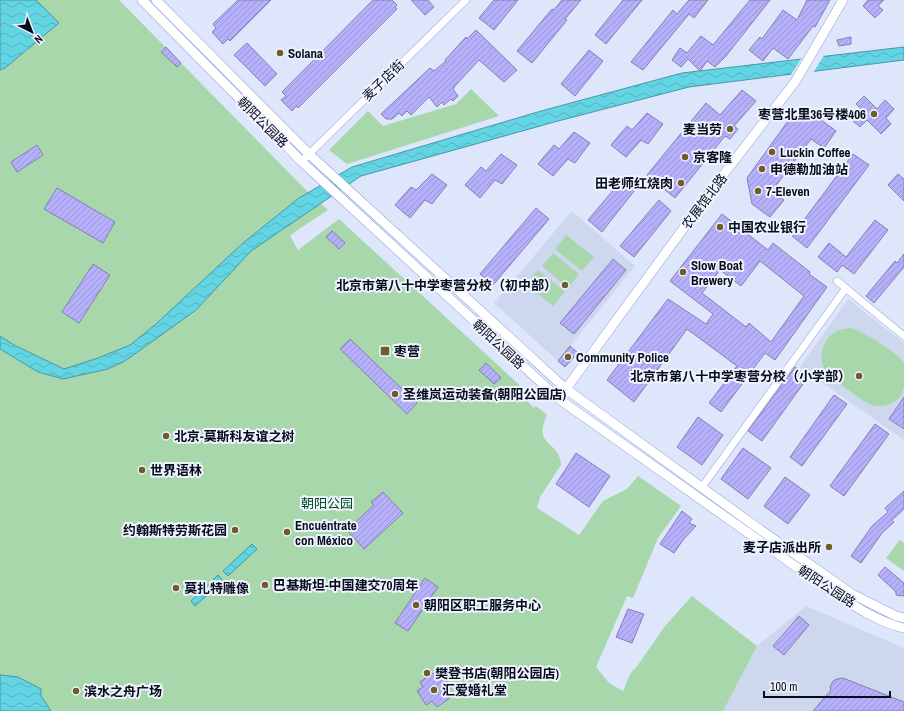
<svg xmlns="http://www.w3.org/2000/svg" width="904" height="711" font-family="'Archivo Narrow','Noto Sans SC',sans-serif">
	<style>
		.built { fill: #cdd7ed }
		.green { fill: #a7d7ab }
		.water { fill: url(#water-waves); stroke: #4798a7 }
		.pier { fill: #dde6fb }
		.building { fill: url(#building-hatch); stroke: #8480b2; fill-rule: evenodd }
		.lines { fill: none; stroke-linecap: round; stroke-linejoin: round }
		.street-casing { stroke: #8fa2d3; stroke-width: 8 }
		.secondary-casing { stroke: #8fa2d3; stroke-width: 10 }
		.street { stroke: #fff; stroke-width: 7 }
		.secondary { stroke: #fff; stroke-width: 9 }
		.poi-dot { fill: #705c2b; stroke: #eef3fe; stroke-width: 1.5 }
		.labels { text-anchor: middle; stroke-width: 4; stroke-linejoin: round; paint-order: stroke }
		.poi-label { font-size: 13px; font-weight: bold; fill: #060b1c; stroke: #eef3fe; text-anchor: start }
		.street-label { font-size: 13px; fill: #060b1c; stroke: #eef3fe }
		.park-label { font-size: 13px; fill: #024e1a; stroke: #eef3fe }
	</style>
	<defs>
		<pattern id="water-waves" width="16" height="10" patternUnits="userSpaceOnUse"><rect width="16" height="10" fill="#63d4e3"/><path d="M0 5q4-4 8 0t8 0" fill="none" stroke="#54b5c2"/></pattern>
		<pattern id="building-hatch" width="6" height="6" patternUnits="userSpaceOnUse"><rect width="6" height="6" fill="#b6b0fb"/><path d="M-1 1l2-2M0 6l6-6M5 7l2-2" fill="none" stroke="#9b96d7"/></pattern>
	</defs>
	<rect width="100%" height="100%" fill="#dde6fb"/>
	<g class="built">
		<polygon points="572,211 635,266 558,361 494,303"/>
		<polygon points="848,299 904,343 904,440 800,367"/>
		<polygon points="806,606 904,648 904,711 723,711 757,646"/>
	</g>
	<g class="green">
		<path d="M0,0H119L307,191L328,210L296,231L290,236L298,250L339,219L527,392L523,397L534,408L536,406L547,415C532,447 560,440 561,465L540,497L537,508L579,535L603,501L627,489L638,476L681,506L658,538L633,598L627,596L596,667L609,683L623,691L630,674L638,665L665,626L692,596L757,646L723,711H0Z"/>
		<polygon points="471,89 499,116 347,164 329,150 368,111 383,126 456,104"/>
		<polygon points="566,235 594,257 582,271 555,249"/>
		<polygon points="553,253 579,274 568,288 542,266"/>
		<polygon points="538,270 565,292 553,306 526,284"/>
		<path d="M851,328C861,330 900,354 904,363C904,366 904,371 904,375C904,389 904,398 890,404C886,405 882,406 878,406C869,406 861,399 854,394C844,387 833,380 826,371C818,360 822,343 831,335C836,330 844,329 851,328Z"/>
		<polygon points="900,540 904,543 904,571 886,558"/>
	</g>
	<g class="water">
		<polygon points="0,0 36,0 59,23 5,68 0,70"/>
		<polygon points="904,47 904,60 689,87 558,121 361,176 251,251 196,310 125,361 108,369 63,379 38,372 0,349 0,336 14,345 64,369 98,358 130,345 156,324 243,243 299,198 352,167 541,111 682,73"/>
		<polygon points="252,544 257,549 228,576 223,571"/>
		<polygon points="218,575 223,581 195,606 191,601"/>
		<polygon points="0,675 18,677 41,689 41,696 51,711 0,711"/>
	</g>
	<polygon class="pier" points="825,54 813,73 790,76 803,56"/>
	<g class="building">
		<polygon points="238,0 271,0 230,41 228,39 223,44 212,32 216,28 213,24"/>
		<polygon points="373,0 392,0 397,5 395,7 397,9 298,108 296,106 292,111 281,100 286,96 282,92"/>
		<polygon points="411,0 428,0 434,7 425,15"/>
		<polygon points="494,0 518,0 494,30 479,18"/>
		<polygon points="562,0 581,0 565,19 567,20 532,63 517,51 552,9 554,10"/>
		<polygon points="623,0 642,0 606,44 595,35"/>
		<polygon points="689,0 708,0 694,18 689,14 643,70 631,62 673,10 677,14"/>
		<polygon points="750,0 770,0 726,56 715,67 707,61 700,71 688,59 681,67 672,60 680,48 687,53 701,36 713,45"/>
		<polygon points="807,0 830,0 815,27 813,26 788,59 773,48 763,61 749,50 760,37 762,39 783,10 797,20"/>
		<polygon points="868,0 884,0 878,6 883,10 875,18 863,6"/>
		<polygon points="476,30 517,70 504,82 479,60 454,87 455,87 453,89 458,96 453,101 451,99 444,105 442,102 437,107 429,97 411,115 407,111 402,116 399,113 392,119 386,119 381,114 430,68 434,71 446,61 445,60 466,37 467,39"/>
		<polygon points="851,37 851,44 839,46 837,40"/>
		<polygon points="247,43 277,74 265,86 234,55"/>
		<polygon points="166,47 181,63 177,67 161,52"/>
		<polygon points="589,50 603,61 575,96 561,84"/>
		<polygon points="742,90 756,101 734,126 738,129 730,139 725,136 675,198 647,175 706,103 720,115"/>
		<polygon points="864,96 877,109 885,100 894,109 886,118 891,124 881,134 867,120 860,127 852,120 862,110 856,104"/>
		<polygon points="647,113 663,124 648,144 641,140 626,157 611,145 627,126 632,130"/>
		<polygon points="817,117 836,131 824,148 811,139 772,191 784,200 770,217 752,204 747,178 788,121"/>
		<polygon points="574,132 590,143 575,163 568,159 553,176 538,164 554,145 559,149"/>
		<polygon points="37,145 43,155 17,172 11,162"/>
		<polygon points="501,154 517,165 502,184 495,180 480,198 465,185 481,167 486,171"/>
		<polygon points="853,154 869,165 807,248 792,236"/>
		<polygon points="432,174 447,185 432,204 425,200 410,218 395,205 411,187 416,190"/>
		<polygon points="898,174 904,179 904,201 888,185"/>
		<polygon points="626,175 638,186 602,232 588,220"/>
		<polygon points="57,188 115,222 103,243 44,209"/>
		<polygon points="659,200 671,211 634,257 620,246"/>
		<polygon points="536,208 549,219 493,285 480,274"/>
		<path d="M722,214L768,250L773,243L810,272L809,274L827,287L775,360L765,353L721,412L709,403L737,366L687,329L634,402L607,380L668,299L706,324L713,314L670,281ZM760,261L804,296L771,342L749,323L746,327L702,293L720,270L741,286Z"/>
		<polygon points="875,220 888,230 854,274 842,265 837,272 818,257 829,243 846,257"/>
		<polygon points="332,231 345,243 339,249 326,237"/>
		<polygon points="904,254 904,267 874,303 866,296 895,261 897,263"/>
		<polygon points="613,259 626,270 574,334 560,323"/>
		<polygon points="93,264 110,275 79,323 62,312"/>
		<polygon points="350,339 417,403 407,414 340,349"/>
		<polygon points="570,346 578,353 565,367 558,361"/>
		<polygon points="486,363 501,378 494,384 479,370"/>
		<polygon points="795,367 808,377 762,441 748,431"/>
		<polygon points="834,395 847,404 802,466 790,457"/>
		<polygon points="904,397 904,429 889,419"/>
		<polygon points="698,417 723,435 702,465 677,447"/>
		<polygon points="875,424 889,434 844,496 830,486"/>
		<polygon points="743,448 771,468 748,499 721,479"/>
		<polygon points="576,453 610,476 589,507 556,484"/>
		<polygon points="785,477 810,495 788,524 764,506"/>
		<polygon points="904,491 904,509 892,520 894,522 882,533 861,563 851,556 872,526 888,512 885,508"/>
		<polygon points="383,492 403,513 364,549 347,530 374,505 371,502"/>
		<polygon points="682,511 692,519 689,523 696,526 683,540 674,553 660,544"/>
		<polygon points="885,567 904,583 904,596 896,595 896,592 878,575"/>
		<polygon points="425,578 438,587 408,631 395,623"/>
		<polygon points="628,609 644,614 632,643 616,637"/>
		<polygon points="799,616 809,625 784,655 773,646"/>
		<polygon points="433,673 437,679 443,675 451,688 445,692 450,698 437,707 432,701 426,705 417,691 423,687 420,682"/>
		<polygon points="843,678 904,702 904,711 813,711 831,690 830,687 833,681 837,679"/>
	</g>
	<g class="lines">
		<g class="street-casing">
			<g id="street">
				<polyline points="306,157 466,0"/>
				<polyline points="837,281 904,336"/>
				<polyline points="702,487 846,288"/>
			</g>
		</g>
		<g class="secondary-casing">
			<g id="secondary">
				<path d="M142,0L301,161L559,399L826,588C848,602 879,623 904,628"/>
				<polyline points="156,0 309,154 566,389 755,526 852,594 896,616 904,618"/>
				<polyline points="563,393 713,188 795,82 843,0"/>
			</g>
		</g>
		<use href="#street" class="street"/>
		<use href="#secondary" class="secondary"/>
	</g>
	<g class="poi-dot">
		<circle cx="280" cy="53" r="4"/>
		<circle cx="874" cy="114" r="4"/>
		<circle cx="730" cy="129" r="4"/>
		<circle cx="772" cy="152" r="4"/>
		<circle cx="685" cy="157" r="4"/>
		<circle cx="762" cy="169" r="4"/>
		<circle cx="681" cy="183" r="4"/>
		<circle cx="758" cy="191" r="4"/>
		<circle cx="720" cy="227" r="4"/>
		<circle cx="683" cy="272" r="4"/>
		<circle cx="565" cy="285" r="4"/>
		<rect x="380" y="346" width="10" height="10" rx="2"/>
		<circle cx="568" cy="357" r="4"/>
		<circle cx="859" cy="376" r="4"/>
		<circle cx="395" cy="394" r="4"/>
		<circle cx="166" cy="436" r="4"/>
		<circle cx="142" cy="470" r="4"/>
		<circle cx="235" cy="530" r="4"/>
		<circle cx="287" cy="532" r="4"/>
		<circle cx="829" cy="547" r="4"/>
		<circle cx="265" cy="585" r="4"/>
		<circle cx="176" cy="588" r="4"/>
		<circle cx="416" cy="605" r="4"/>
		<circle cx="427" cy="673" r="4"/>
		<circle cx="434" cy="690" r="4"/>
		<circle cx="76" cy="691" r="4"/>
	</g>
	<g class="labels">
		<g class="poi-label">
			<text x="288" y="58">Solana</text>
			<text x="866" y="119" text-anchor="end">枣营北里36号楼406</text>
			<text x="722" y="134" text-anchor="end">麦当劳</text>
			<text x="780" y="157">Luckin Coffee</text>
			<text x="693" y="162">京客隆</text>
			<text x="770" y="174">申德勒加油站</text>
			<text x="673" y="188" text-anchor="end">田老师红烧肉</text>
			<text x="766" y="196">7-Eleven</text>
			<text x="728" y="232">中国农业银行</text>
			<text x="691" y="270">Slow Boat<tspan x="691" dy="15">Brewery</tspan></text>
			<text x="557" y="290" text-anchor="end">北京市第八十中学枣营分校（初中部）</text>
			<text x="394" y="356">枣营</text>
			<text x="576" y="362">Community Police</text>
			<text x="851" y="381" text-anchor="end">北京市第八十中学枣营分校（小学部）</text>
			<text x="403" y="399">圣维岚运动装备(朝阳公园店)</text>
			<text x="174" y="441">北京-莫斯科友谊之树</text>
			<text x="150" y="475">世界语林</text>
			<text x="295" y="530">Encuéntrate<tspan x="295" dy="15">con México</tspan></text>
			<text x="227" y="535" text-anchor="end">约翰斯特劳斯花园</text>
			<text x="821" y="552" text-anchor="end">麦子店派出所</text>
			<text x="273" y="590">巴基斯坦-中国建交70周年</text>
			<text x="184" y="593">莫扎特雕像</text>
			<text x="424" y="610">朝阳区职工服务中心</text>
			<text x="435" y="678">樊登书店(朝阳公园店)</text>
			<text x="442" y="695">汇爱婚礼堂</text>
			<text x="84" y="696">滨水之舟广场</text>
		</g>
		<g class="street-label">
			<text transform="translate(383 80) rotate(-44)" y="5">麦子店街</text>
			<text transform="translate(263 122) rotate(45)" y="5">朝阳公园路</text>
			<text transform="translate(704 201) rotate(-53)" y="5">农展馆北路</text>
			<text transform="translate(499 344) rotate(43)" y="5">朝阳公园路</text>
			<text transform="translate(827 586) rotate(33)" y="5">朝阳公园路</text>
		</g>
		<g class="park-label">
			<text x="327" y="508">朝阳公园</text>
		</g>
	</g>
	<g transform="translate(32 32) rotate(138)" stroke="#eef3fe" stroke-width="3" paint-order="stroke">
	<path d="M0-3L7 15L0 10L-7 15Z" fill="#060b1c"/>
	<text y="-6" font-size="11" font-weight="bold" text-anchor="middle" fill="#060b1c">N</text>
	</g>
	<path d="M764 691v6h126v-6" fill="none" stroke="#060b1c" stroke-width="2"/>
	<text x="770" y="691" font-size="12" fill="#060b1c" stroke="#eef3fe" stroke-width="3" paint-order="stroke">100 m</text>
</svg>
